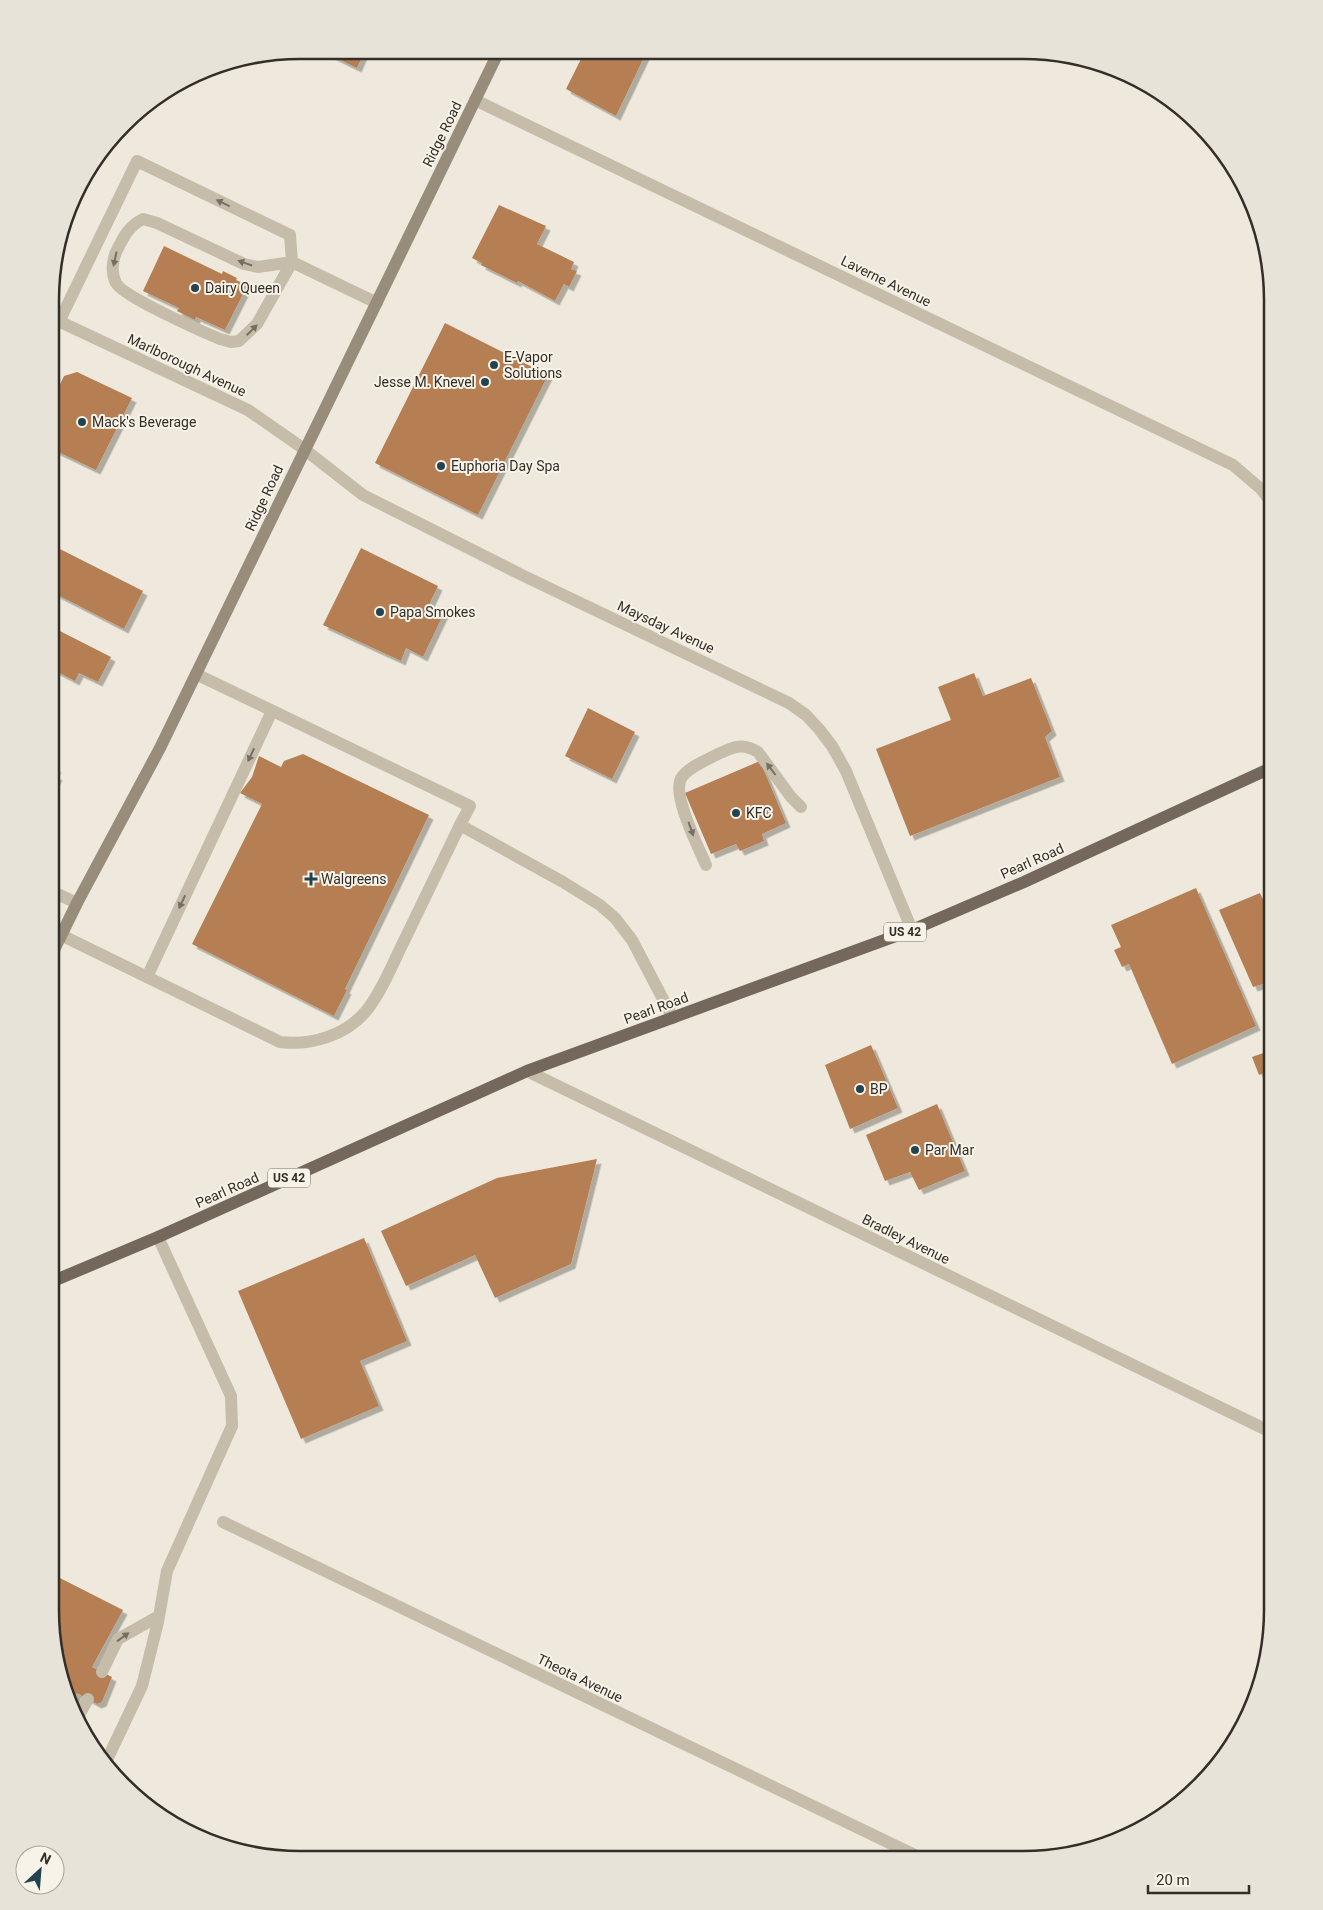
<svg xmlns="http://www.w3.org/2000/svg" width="1323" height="1910" font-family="Roboto,sans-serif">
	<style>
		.building { fill: #b67f52; filter: url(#shadow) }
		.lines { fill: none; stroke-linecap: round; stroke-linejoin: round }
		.lane { stroke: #c5bca9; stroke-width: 12 }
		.street { stroke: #c5bca9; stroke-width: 12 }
		.secondary { stroke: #988c7b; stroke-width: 12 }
		.primary { stroke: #73685b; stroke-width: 12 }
		.oneway { fill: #756e62 }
		.poi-dot { fill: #23434f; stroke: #f7f3e8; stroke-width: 2 }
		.labels { text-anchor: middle; stroke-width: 4; stroke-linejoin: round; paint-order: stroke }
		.shield { fill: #f7f3e8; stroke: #6e6962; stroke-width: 1 }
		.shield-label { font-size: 12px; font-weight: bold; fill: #332e28 }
		.street-label { font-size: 14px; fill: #332e28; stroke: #f7f3e8 }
		.poi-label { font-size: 14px; fill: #332e28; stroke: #f7f3e8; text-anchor: start }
		.rim { fill: none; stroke: #332e28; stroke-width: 2.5 }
	</style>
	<defs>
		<filter id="shadow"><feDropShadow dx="4.5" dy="4.5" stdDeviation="0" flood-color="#0004"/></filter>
	</defs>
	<rect width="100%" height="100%" fill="#eee9dc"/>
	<g class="building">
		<polygon points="320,50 365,50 357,68"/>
		<polygon points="585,51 647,51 616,116 566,89"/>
		<polygon points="499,205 546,226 537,244 574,262 571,269 577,271 569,287 564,284 555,301 518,281 517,283 481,265 482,263 472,258"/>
		<polygon points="164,246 222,274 223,271 237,278 236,280 247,286 225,330 196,317 195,320 177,311 179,308 143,291"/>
		<polygon points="445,323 548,375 478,515 375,463"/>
		<polygon points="77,372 132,398 96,470 52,449 52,401 64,376"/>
		<polygon points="52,545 143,591 124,629 52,592"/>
		<polygon points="361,548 438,586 429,605 444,613 423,657 406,648 401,661 323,625"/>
		<polygon points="52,627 111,657 98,682 79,673 75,681 52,669"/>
		<polygon points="974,673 983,696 1031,678 1052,731 1045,737 1060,777 910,836 876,749 951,720 938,687"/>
		<polygon points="588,708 635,732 612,779 565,756"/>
		<polygon points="303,754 429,815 345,989 347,990 334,1016 192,944 262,804 240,793 252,777 259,756 281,767 284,761"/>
		<polygon points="760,761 786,823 762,834 764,841 740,851 736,844 711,854 685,793"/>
		<polygon points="51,766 57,768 53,774 58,776 51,789"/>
		<polygon points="1196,888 1256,1026 1172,1064 1129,964 1122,967 1114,950 1121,947 1111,925"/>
		<polygon points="1260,893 1273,923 1273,981 1253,987 1219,910"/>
		<polygon points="871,1045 898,1108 850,1129 825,1065"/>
		<polygon points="1269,1051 1273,1060 1273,1070 1259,1075 1252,1057"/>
		<polygon points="937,1104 965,1171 919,1190 910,1172 885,1181 866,1135"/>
		<polygon points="597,1159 571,1264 495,1298 475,1255 406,1286 381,1231 497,1178"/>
		<polygon points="364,1238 407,1341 360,1361 379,1406 301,1439 238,1291"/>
		<polygon points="50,1573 123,1610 92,1667 112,1677 102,1702 97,1704 77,1693 71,1707 55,1659 50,1610"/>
	</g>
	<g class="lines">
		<g class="lane">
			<path d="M59,322L137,161L290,235L292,262L257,324L239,341L231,342L220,339C203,332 122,296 116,283C111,273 112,260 117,250C124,236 129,226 143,219L157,223L244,264L258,267L292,262L377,303"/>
			<polyline points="196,674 470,806 460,825 563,882 600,905 615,918 632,940 673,1018"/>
			<path d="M706,865C699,848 670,792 682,777C690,766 707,760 718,754C733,747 743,742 758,752L791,797L801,807"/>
			<path d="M61,935L280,1042C311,1046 347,1035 367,1010C382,991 392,965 403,943C422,903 441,864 460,825"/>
			<polyline points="147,977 272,711"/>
			<polyline points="102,1672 118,1639 159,1616"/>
			<polyline points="76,1721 88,1699"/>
			<polyline points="105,1764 142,1686 158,1622 167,1571 232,1426 231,1396 158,1237"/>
		</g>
		<g class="street">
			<polyline points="475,100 1233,465 1261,489 1273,505"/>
			<polyline points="52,318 248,410 304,449 363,495 526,577 789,703 806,715 819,729 832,746 846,771 912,930"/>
			<polyline points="51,891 77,903"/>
			<polyline points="527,1071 1273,1433"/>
			<polyline points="223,1522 925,1860"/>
		</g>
		<polyline class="secondary" points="51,956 77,903 160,748 499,51"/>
		<polyline class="primary" points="51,1282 158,1237 527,1071 912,930 1024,882 1273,767"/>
	</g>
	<defs><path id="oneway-solid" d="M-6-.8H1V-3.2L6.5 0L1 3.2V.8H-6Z" transform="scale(1.25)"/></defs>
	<g class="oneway">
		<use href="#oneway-solid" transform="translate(223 203) rotate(-154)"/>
		<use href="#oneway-solid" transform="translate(115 259) rotate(102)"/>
		<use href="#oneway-solid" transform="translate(245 263) rotate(-161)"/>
		<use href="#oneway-solid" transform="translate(252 330) rotate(-45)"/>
		<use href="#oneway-solid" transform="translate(251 755) rotate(115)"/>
		<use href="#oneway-solid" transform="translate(771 769) rotate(-127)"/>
		<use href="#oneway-solid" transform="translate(691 829) rotate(70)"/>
		<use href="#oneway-solid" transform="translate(182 902) rotate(115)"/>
		<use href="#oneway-solid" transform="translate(123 1637) rotate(-36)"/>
	</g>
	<g class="poi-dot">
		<circle cx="195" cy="288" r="5"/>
		<circle cx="494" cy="365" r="5"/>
		<circle cx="485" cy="382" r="5"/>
		<circle cx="82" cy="422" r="5"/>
		<circle cx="441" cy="466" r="5"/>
		<circle cx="380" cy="612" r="5"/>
		<circle cx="736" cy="813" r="5"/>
		<path d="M308.5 871.5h5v5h5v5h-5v5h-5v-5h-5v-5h5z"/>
		<circle cx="860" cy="1089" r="5"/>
		<circle cx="915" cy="1150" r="5"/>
	</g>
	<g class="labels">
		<g class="shield">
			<rect x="884" y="922.5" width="42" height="19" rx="4"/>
			<rect x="268" y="1168.5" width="42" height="19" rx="4"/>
		</g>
		<g class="shield-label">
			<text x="905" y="936">US 42</text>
			<text x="289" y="1182">US 42</text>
		</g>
		<g class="street-label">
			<text transform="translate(442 134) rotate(-64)" y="5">Ridge Road</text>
			<text transform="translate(886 281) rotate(26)" y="5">Laverne Avenue</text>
			<text transform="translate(187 365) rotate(25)" y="5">Marlborough Avenue</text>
			<text transform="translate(264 498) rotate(-65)" y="5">Ridge Road</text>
			<text transform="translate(666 627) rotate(25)" y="5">Maysday Avenue</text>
			<text transform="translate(1032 861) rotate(-24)" y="5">Pearl Road</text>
			<text transform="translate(656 1008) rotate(-20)" y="5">Pearl Road</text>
			<text transform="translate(227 1190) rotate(-24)" y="5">Pearl Road</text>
			<text transform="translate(906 1239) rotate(26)" y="5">Bradley Avenue</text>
			<text transform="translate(580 1678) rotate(26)" y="5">Theota Avenue</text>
		</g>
		<g class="poi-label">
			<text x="205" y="293">Dairy Queen</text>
			<text x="504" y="362">E-Vapor<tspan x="504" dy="16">Solutions</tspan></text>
			<text x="475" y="387" text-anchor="end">Jesse M. Knevel</text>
			<text x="92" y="427">Mack's Beverage</text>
			<text x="451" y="471">Euphoria Day Spa</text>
			<text x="390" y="617">Papa Smokes</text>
			<text x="746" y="818">KFC</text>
			<text x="321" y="884">Walgreens</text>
			<text x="870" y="1094">BP</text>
			<text x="925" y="1155">Par Mar</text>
		</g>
	</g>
	<path d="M0 0H1323V1910H0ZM300 59H1023A241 241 0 0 1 1264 300V1610A241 241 0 0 1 1023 1851H300A241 241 0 0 1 59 1610V300A241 241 0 0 1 300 59Z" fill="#e7e3d9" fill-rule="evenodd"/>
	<path class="rim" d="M300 59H1023A241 241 0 0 1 1264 300V1610A241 241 0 0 1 1023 1851H300A241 241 0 0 1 59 1610V300A241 241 0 0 1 300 59Z"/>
	<g transform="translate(40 1870) rotate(26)"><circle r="24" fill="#f7f3e8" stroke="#a9a49b"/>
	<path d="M0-4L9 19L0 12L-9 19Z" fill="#23434f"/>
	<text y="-8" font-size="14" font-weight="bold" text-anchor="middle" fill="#332e28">N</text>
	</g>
	<path d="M1148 1885v8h101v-8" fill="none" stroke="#332e28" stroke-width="2.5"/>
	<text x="1156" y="1885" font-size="15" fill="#332e28" stroke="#f7f3e8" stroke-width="4" paint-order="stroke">20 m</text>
</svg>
